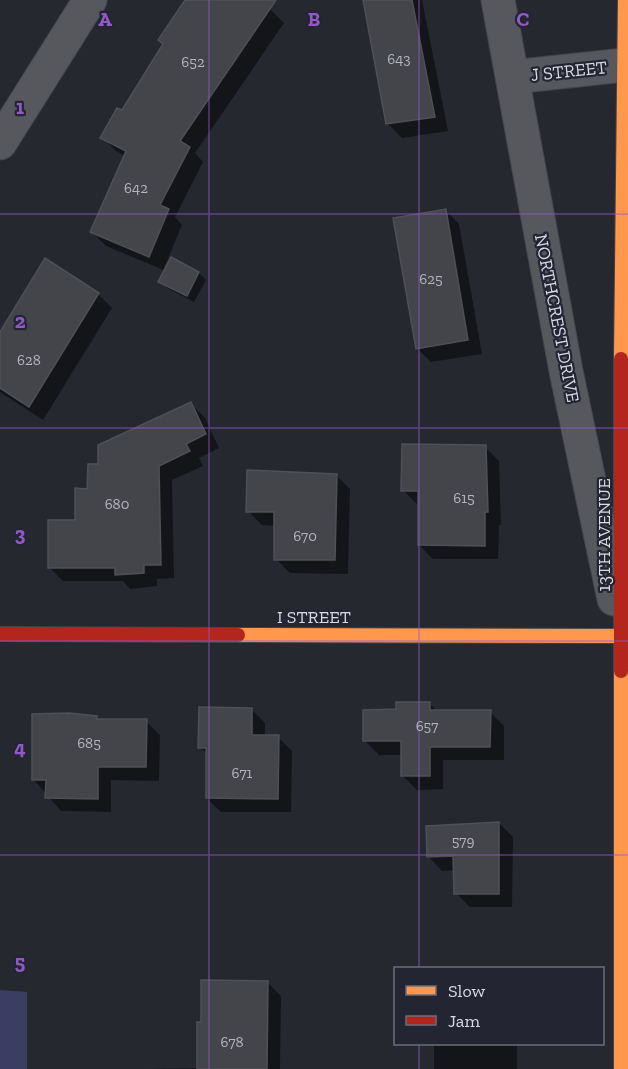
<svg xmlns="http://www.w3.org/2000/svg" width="628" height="1069" font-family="'Zilla Slab',serif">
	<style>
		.green { fill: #3b3d63 }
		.shadow { fill: #0007 }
		.building { fill: #44454b; stroke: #4e5056; stroke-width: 1.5 }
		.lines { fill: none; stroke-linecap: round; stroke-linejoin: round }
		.street-casing { stroke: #44454c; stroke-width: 35 }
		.slow-casing { stroke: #44454c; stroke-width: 16 }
		.jam-casing { stroke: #44454c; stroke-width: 16 }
		.street { stroke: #56585e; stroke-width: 33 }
		.slow { stroke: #ff974d; stroke-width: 14 }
		.jam { stroke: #b3261e; stroke-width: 14 }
		.grid { fill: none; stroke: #9258c8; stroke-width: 1.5; stroke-opacity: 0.55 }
		.labels { text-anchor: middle; stroke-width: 4.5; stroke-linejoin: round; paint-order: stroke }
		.number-label { font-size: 15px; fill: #b3b5be }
		.street-label { font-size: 18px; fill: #d8dae4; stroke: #232533 }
		.grid-label { font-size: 20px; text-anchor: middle; font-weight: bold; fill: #9258c8; stroke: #232533; stroke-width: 4.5; stroke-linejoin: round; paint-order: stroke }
	</style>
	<rect width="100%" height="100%" fill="#262830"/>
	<polygon class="green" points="0,990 27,992 27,1069 0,1069"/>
	<g class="shadow">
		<polygon points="187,0 257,0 270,9 284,23 195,153 203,162 175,217 182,225 164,268 167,269 172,259 199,273 206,280 194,302 167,288 160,281 166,271 106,246 92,232 125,156 116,151 102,137 122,112 164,44"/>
		<polygon points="365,0 422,0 448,131 402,138 388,124"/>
		<polygon points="445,210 459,224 482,354 431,362 417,348"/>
		<polygon points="98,294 112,308 43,420 0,392 0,335"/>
		<polygon points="191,404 205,418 219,448 199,458 203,466 172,480 174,578 157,579 157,586 130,589 123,581 63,581 49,567 76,521 100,466"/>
		<polygon points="485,447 499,461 501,525 499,525 498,559 433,559 419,545 419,504 417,504 403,490"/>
		<polygon points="336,475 350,489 348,574 290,573 276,559 276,526 262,525 248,511"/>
		<polygon points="430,704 438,712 490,712 504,726 504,760 443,760 443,789 417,790 403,776 403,755 379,755 365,741 398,711"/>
		<polygon points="251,709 265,723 265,737 278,737 292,751 291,812 221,812 207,798 208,755 200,747"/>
		<polygon points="96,717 100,720 146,721 160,735 159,781 111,780 111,812 61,811 33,779"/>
		<polygon points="499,823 513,837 512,907 470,907 456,893 455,870 442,871 428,856"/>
		<polygon points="267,982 281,996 280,1069 147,1069 198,1068 202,1024"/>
		<rect x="434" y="1044" width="83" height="25"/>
	</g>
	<g class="building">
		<polygon points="185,0 276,0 180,141 190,147 160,205 169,209 149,257 90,232 126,151 100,138 117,108 122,110 163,44 158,40"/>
		<polygon points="363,0 412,0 435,117 386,124"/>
		<polygon points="446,209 468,340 416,349 393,218"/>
		<polygon points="171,257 199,272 187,296 158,282"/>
		<polygon points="45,258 99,293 29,407 0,388 0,332"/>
		<polygon points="191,402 206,434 186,444 190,451 159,466 161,565 144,565 144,573 115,575 115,568 48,568 48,520 75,520 75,488 87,489 88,464 98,464 98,445"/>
		<polygon points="402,444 486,445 488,512 485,512 485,546 418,545 418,491 401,491"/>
		<polygon points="247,470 337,474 335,560 274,560 274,512 246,512"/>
		<polygon points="396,702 430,702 430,710 491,710 490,747 430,747 430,776 401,776 401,741 363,741 363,710 396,709"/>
		<polygon points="199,707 252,708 252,735 279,735 278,799 206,798 206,748 198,748"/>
		<polygon points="69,713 97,716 97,719 147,719 146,767 98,767 98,799 45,798 46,780 32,780 32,714"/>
		<polygon points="499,822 499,894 454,894 453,856 427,857 426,826"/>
		<polygon points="201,980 268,981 267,1069 197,1069 197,1022 201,1022"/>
	</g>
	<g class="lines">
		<g class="street-casing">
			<g id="street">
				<polyline points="498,0 566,371 614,599"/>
				<polyline points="513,77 624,65"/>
				<polyline points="0,143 90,0"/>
			</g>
		</g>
		<g class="slow-casing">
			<g id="slow">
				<polyline points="621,359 625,0"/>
				<polyline points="238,635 628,636"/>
				<polyline points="621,671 621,1069"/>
			</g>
		</g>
		<g class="jam-casing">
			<g id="jam">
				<polyline points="621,359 621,671"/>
				<polyline points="0,634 238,635"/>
			</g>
		</g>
		<use href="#street" class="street"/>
		<use href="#slow" class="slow"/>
		<use href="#jam" class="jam"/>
	</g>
	<path class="grid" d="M209,0V1069M419,0V968M0,214H628M0,428H628M0,641H628M0,855H628M419,1044V1069"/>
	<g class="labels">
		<g class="number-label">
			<text x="399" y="64">643</text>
			<text x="193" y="67">652</text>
			<text x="136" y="193">642</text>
			<text x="431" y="284">625</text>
			<text x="29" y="365">628</text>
			<text x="464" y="503">615</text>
			<text x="117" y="509">680</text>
			<text x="305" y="541">670</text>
			<text x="427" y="731">657</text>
			<text x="89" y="748">685</text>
			<text x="242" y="778">671</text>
			<text x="463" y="846">579</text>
			<text x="232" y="1047">678</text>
		</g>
		<g class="street-label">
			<text transform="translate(569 71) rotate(-6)" y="6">J STREET</text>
			<text transform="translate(557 318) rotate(79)" y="6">NORTHCREST DRIVE</text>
			<text transform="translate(604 535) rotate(-90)" y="6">13TH AVENUE</text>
			<text x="314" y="623">I STREET</text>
		</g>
	</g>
	<g class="grid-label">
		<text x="105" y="26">A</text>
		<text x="314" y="26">B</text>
		<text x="523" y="26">C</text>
		<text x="20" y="114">1</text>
		<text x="20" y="328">2</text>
		<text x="20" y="541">3</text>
		<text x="20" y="755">4</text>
		<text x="20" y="969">5</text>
	</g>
	<rect x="394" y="967" width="210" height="78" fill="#232533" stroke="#6b6d7a" stroke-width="1.5"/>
	<rect x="406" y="986" width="30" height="9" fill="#ff974d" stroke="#6b6d7a" stroke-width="1.5"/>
	<text x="448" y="997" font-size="18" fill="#d8dae4">Slow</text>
	<rect x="406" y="1016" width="30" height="9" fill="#b3261e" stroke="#6b6d7a" stroke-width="1.5"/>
	<text x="448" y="1027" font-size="18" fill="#d8dae4">Jam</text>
</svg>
